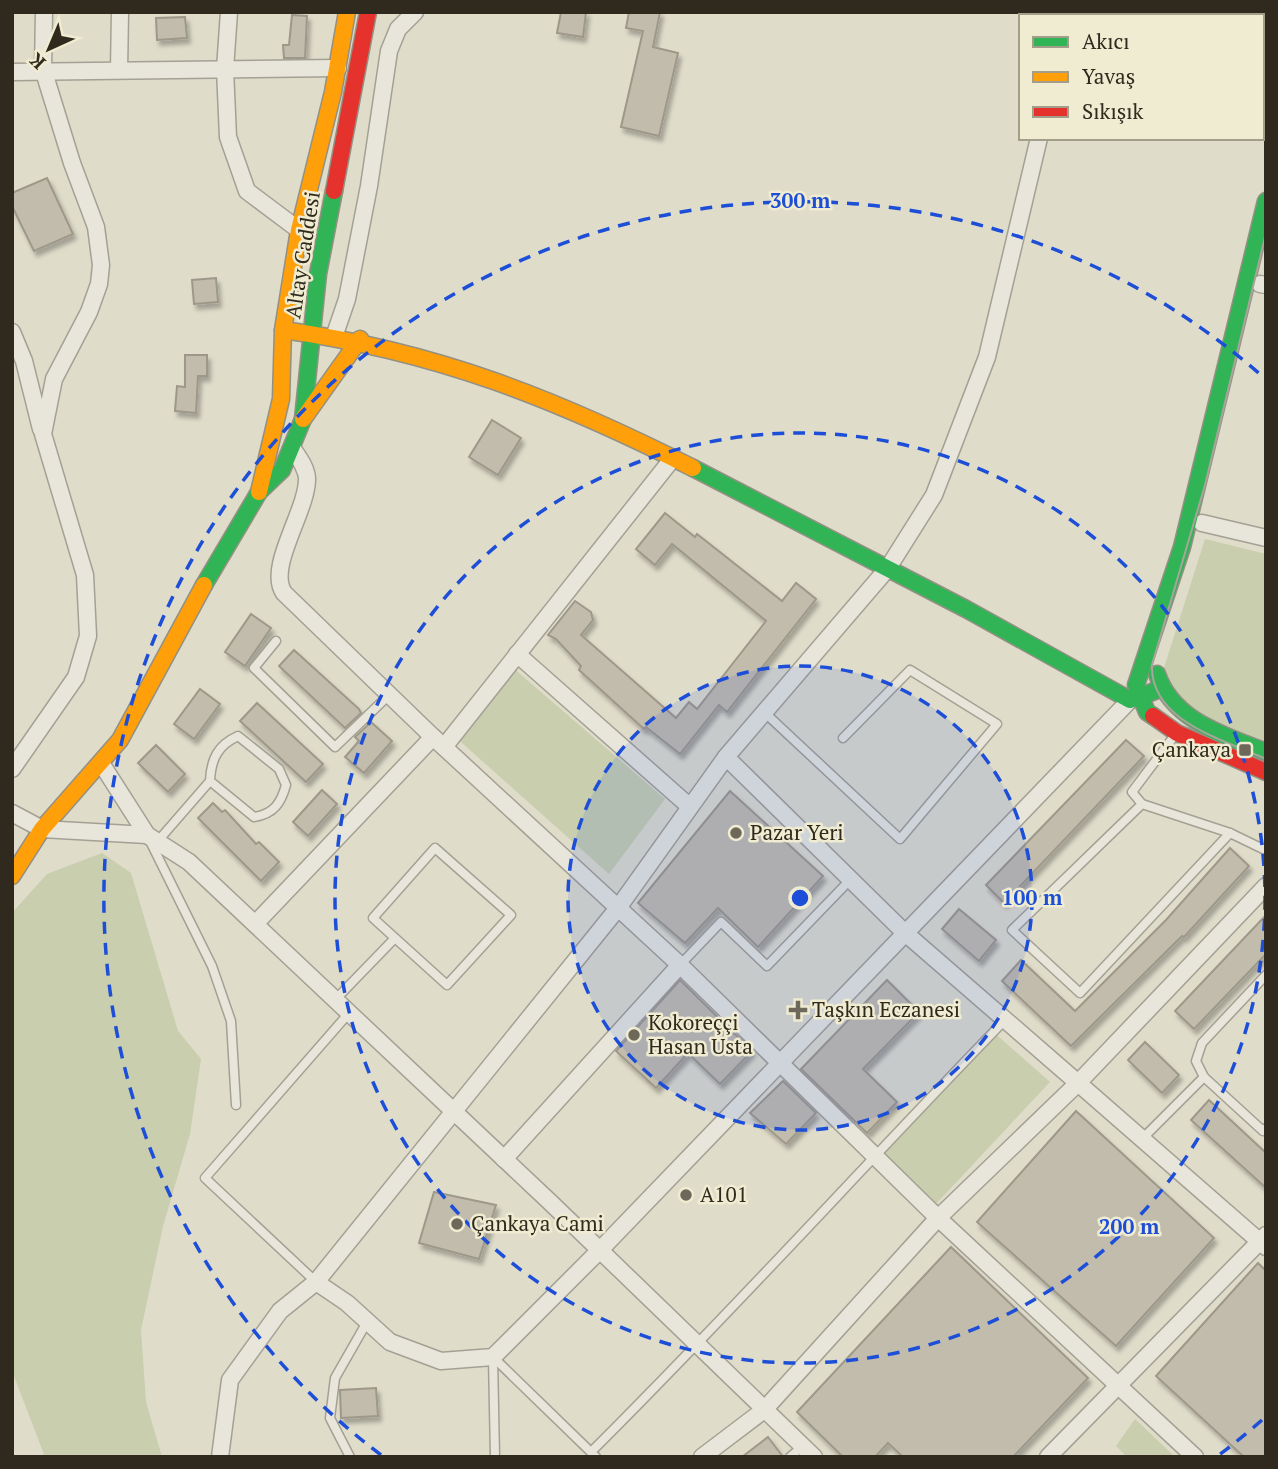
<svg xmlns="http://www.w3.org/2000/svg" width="1278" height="1469" font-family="'PT Serif',serif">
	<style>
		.green { fill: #c8ceae }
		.building { fill: #c2bcac; stroke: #9e988a; stroke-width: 2; filter: url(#shadow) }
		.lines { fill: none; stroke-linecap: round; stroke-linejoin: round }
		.lane-casing { stroke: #a4a094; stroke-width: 11 }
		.street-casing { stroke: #a4a094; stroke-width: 19 }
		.fast-casing { stroke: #939084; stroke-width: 19 }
		.slow-casing { stroke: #939084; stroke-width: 19 }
		.jam-casing { stroke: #939084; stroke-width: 19 }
		.lane { stroke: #e8e6db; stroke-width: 8 }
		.street { stroke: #e8e6db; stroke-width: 16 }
		.fast { stroke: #30b455; stroke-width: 16 }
		.slow { stroke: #ff9f0a; stroke-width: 16 }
		.jam { stroke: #e5322d; stroke-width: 16 }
		.tram { stroke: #a7a59b; stroke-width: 2 }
		.ring { fill: none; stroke: #1d4ed8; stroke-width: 3.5; stroke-dasharray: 12 9 }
		.poi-dot { fill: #6d685a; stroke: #efecd1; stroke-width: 2.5 }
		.labels { text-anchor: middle; stroke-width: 5; stroke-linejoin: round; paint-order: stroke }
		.street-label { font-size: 21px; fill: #302a1e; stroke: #efecd1 }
		.poi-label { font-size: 21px; fill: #302a1e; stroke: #efecd1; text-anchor: start }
		.centre { fill: #1d4ed8; stroke: #efecd1; stroke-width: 3.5 }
		.ring-label { font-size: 21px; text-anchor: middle; font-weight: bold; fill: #1d4ed8; stroke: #efecd1; stroke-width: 5; stroke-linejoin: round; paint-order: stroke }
	</style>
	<defs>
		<filter id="shadow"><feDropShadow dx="3" dy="5" stdDeviation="2" flood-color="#0004"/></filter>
	</defs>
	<rect width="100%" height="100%" fill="#dfdcca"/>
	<g class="green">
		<polygon points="1205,539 1266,554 1266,744 1187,708 1163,671"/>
		<polygon points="512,667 665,799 609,874 453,735"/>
		<polygon points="102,853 131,873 178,1031 201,1059 190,1134 163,1226 141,1330 146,1402 162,1457 45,1457 12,1371 12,913 47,874"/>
		<polygon points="992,1031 1050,1082 935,1205 880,1151"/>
		<polygon points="1135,1419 1175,1457 1127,1457 1116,1446"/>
	</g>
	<g class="building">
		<polygon points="561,12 586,12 583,37 557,33"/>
		<polygon points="629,12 660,12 653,47 678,53 659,136 621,127 643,31 626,28"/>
		<polygon points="292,15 307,16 305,58 284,58 283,45 289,45"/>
		<polygon points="185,17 187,38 157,40 156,18"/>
		<polygon points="47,178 73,234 34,251 12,206 12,193"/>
		<polygon points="216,278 218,302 194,304 192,280"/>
		<polygon points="185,355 207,355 207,376 198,376 196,413 175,411 177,386 185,387"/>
		<polygon points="492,420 521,438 498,475 469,457"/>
		<polygon points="665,513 695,537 697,534 782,601 796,583 816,599 727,712 719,705 680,754 646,727 644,729 579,670 581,666 556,639 548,635 575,601 591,612 593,620 581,635 676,718 689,702 697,709 766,621 672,544 655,565 636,549"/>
		<polygon points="251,614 271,628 245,666 225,652"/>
		<polygon points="294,650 359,709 361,713 345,728 279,666"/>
		<polygon points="200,689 220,704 194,739 174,724"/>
		<polygon points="257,703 323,764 306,782 240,721"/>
		<polygon points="371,722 392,741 364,773 345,757 359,741 355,737"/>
		<polygon points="1126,740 1144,756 1004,903 986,885"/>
		<polygon points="156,745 185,774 168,792 138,763"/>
		<polygon points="322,790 337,804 308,836 293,822"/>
		<polygon points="730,791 823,876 758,947 718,908 685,943 638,903"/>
		<polygon points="213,803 222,812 225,810 256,844 259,842 279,862 261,881 198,818"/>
		<polygon points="1230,848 1249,866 1184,937 1182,936 1071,1046 1002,981 1021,960 1075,1011 1166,920"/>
		<polygon points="959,909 996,940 979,961 942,929"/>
		<polygon points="1266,915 1266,954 1194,1029 1175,1011"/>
		<polygon points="680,980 752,1051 720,1084 688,1053 656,1088 616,1051"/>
		<polygon points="887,980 919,1012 863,1069 897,1102 867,1133 801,1069"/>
		<polygon points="1145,1042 1179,1075 1162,1093 1128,1060"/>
		<polygon points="783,1081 816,1113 786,1144 750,1113"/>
		<polygon points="1209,1100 1266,1153 1266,1188 1191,1120"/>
		<polygon points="1076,1111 1214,1238 1116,1346 977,1222"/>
		<polygon points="434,1192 496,1205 479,1259 419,1243"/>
		<polygon points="951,1247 1088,1378 1013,1457 903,1457 888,1443 875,1457 843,1457 797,1412"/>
		<polygon points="1258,1263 1266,1271 1266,1457 1244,1457 1156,1376"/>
		<polygon points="376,1388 378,1416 341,1418 340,1390"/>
		<polygon points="768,1437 783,1457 742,1457"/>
	</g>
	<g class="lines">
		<g class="lane-casing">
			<g id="lane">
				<polyline points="276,641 254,668 335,747 390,694"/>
				<polyline points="764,712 900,839 997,724 910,670 843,738"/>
				<polyline points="1175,735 1132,792 1142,804 1230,833 1263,849"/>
				<polyline points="1142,804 1012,930 1080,993 1230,833"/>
				<polyline points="149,839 212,966 231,1021 236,1105"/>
				<path d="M157,842L210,781L254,817C274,814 281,803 286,785L279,769L238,736C218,745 211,759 210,781"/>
				<polyline points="680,965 721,922 767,966 850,880"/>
				<polyline points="1266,975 1202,1043 1196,1061 1204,1077 1263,1131 1266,1128"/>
				<polyline points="335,1000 395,938 447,985 511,915 435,848 373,918 395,938"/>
				<polyline points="1142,1139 1204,1077"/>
				<polyline points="316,1282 205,1178 349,1013"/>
				<polyline points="493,1357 596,1457"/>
				<polyline points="493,1357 495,1457"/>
				<path d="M592,1451C733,1311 866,1163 1005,1020"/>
				<polyline points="350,1457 330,1418 335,1378 367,1322"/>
				<polyline points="790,1457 803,1446"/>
			</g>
		</g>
		<g class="street-casing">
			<g id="street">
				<polyline points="229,12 225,69 228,137 247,191 299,230"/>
				<polyline points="1070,16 1071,12"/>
				<polyline points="119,70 120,12"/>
				<polyline points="12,72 338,68"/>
				<polyline points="1260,284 1266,285"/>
				<polyline points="12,332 24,361 41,429"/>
				<polyline points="335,334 347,299 369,186 389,51 398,29 415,12"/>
				<path d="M293,449C299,458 306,467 307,478C308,510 266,567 284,593L433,737L680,965L938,1218L1195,1457"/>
				<polyline points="1202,523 1266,538"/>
				<polyline points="517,654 689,806"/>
				<polyline points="444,747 673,458"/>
				<polyline points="726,757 888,568 934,495 987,357 1039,138"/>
				<polyline points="101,763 147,835 189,862 551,1203 814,1457"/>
				<polyline points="12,769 76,677 88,636 85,575 43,434 54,379 89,312 99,284 101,265 96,227 72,163 43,69 44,12"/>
				<polyline points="12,813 42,829 147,835"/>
				<polyline points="1266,886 1078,1083 1266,1247"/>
				<polyline points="255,924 433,737"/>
				<polyline points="504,1159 680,965"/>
				<polyline points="316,1282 347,1303 390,1342 441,1361 493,1357 600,1250 1130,700"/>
				<polyline points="220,1457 230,1380 280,1311 316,1282 618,908 726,757 904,932 1078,1083 938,1218 764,1410 702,1457"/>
				<polyline points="1048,1457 1266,1235"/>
			</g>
		</g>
		<g class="fast-casing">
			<g id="fast">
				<polyline points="693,468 966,609 1130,700 1155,691 1159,686"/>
				<polyline points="204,585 259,492 282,470 303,419 318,274 334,191"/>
				<path d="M1157,674C1173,721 1224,735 1266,752"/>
				<polyline points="1153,716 1147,712 1136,685 1182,547 1266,201"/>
			</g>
		</g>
		<g class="slow-casing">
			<g id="slow">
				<path d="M283,330C436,351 556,399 693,468"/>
				<polyline points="303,419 360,339"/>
				<polyline points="259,492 281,399 283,330 299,230 333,92 347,12"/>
				<polyline points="12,876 42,829 120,740 204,585"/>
			</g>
		</g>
		<g class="jam-casing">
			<g id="jam">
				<polyline points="334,191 368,12"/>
				<polyline points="1153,716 1177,733 1266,772"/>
			</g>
		</g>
		<use href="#lane" class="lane"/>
		<use href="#street" class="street"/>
		<use href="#fast" class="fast"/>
		<use href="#slow" class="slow"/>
		<use href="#jam" class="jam"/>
		<path class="tram" d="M1266,233L1205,485L1152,665C1150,721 1224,740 1266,759"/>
	</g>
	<circle cx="800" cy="898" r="232" fill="#1d4ed8" fill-opacity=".12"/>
	<g class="ring">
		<circle cx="800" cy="898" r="232"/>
		<circle cx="800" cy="898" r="465"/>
		<path d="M1262 1420A697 697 0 0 1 1219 1455M381 1455A697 697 0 1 1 1262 376"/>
	</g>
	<g class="poi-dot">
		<rect x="1238" y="743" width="14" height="14" rx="3.5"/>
		<circle cx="736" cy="833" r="7"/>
		<path d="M794.5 999.5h7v7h7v7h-7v7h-7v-7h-7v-7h7z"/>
		<circle cx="634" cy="1035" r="7"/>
		<circle cx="686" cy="1195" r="7"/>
		<circle cx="457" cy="1224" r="7"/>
	</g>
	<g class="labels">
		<g class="street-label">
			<text transform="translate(303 255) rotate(-81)" y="7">Altay Caddesi</text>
		</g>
		<g class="poi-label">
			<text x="1231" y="757" text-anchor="end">Çankaya</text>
			<text x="750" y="840">Pazar Yeri</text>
			<text x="812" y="1017">Taşkın Eczanesi</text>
			<text x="648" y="1030">Kokoreççi<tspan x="648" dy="24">Hasan Usta</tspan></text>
			<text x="700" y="1202">A101</text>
			<text x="471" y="1231">Çankaya Cami</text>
		</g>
	</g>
	<circle cx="800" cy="898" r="10" class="centre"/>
	<g class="ring-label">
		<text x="800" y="208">300 m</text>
		<text x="1032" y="905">100 m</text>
		<text x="1129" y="1234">200 m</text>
	</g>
	<rect width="1278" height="1469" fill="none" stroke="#302a1e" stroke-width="28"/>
	<rect x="1019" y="14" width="245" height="126" fill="#efecd1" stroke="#a39e89" stroke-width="2"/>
	<rect x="1033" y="37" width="35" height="10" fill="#30b455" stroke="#a39e89" stroke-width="2"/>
	<text x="1082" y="49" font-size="21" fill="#302a1e">Akıcı</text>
	<rect x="1033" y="72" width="35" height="10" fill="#ff9f0a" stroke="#a39e89" stroke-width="2"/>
	<text x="1082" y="84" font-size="21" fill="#302a1e">Yavaş</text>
	<rect x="1033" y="107" width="35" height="10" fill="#e5322d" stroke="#a39e89" stroke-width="2"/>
	<text x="1082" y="119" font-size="21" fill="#302a1e">Sıkışık</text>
	<g transform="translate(49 49) rotate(224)" stroke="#efecd1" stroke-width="5" paint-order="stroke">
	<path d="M0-5L12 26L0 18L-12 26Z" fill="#302a1e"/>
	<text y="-10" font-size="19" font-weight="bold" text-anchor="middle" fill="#302a1e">K</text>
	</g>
</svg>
